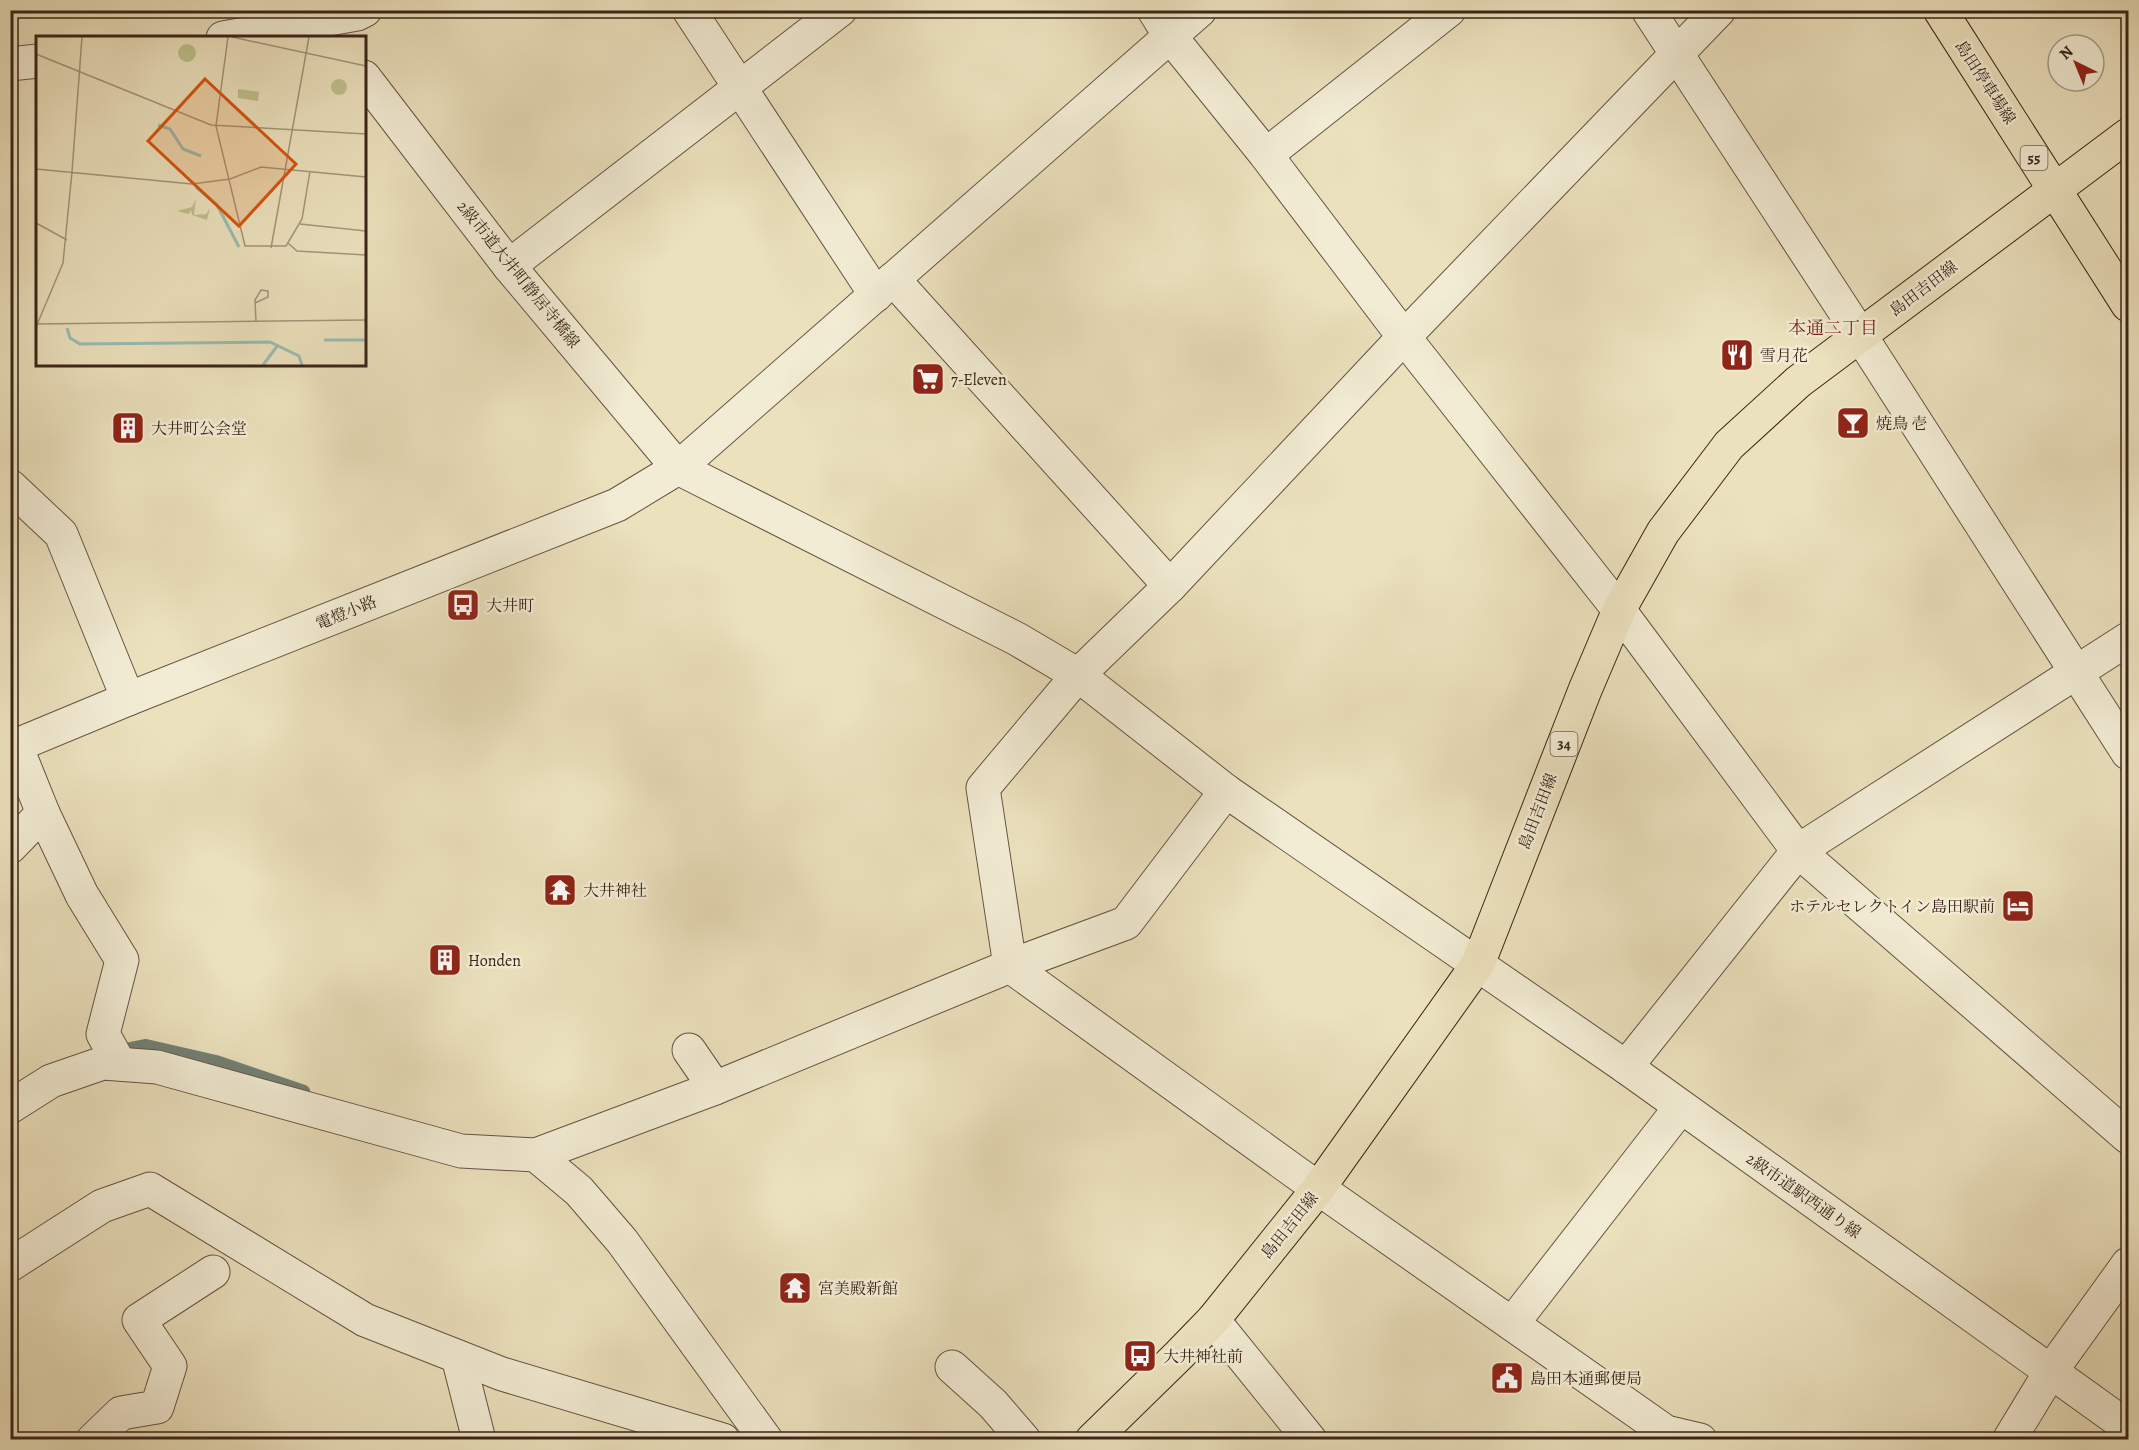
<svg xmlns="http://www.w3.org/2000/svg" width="2139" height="1450" font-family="Alegreya,'Noto Serif JP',serif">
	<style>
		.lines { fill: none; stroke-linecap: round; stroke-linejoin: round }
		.stream { stroke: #728075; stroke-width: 12 }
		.minor-casing { stroke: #665342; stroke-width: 35 }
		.major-casing { stroke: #3a2419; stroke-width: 35 }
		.minor { stroke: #f2ecd4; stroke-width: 33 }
		.major { stroke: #ebe1bd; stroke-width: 33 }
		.labels { text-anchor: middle; stroke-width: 5; stroke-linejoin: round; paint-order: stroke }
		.shield { fill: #f2ecd4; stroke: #716051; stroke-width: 1.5 }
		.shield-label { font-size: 15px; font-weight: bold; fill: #3a2419 }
		.street-label { font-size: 16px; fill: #3a2419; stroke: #f2ecd4 }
		.poi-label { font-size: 16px; fill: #3a2419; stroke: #f2ecd4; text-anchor: start }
		.neighbourhood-label { font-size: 18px; fill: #7a1f14; stroke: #f2ecd4 }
		.inset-river { fill: none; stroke: #98bdb3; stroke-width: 3 }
		.inset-road { fill: none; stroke: #a4957b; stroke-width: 1.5 }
		.view { fill: #d7540d; fill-opacity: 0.15; stroke: #d7540d; stroke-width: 3 }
		.inset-edge { fill: none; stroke: #3a2419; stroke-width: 3 }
	</style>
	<rect width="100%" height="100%" fill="#ebe1bd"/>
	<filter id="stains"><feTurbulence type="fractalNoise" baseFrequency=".00333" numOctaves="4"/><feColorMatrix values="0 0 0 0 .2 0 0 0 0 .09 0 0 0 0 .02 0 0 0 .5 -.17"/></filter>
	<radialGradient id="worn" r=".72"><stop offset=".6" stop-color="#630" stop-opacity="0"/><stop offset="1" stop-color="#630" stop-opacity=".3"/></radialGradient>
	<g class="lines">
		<polyline class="stream" points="116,1051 146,1045 216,1061 304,1091"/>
		<g class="minor-casing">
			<g id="minor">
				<polyline points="689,10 876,295"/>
				<polyline points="1154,10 1170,36 1266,155 1404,337 1619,610 1798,851 2128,1137"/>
				<polyline points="1648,10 1851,321 2128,753"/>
				<polyline points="223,38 357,14 365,10"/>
				<polyline points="10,64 38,61"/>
				<polyline points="364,77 509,266 678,468 1017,639 1078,675 1226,791 1626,1067 2128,1427"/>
				<polyline points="1266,155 1449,10"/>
				<polyline points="509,266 840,10"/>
				<polyline points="893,279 1170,586"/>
				<polyline points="10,486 61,534 128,699"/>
				<polyline points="16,746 43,813 82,895 122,960 103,1034 118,1061"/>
				<polyline points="10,748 128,699 617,505 678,468 1200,10"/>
				<polyline points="10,847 43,813"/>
				<polyline points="689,1050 715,1088"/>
				<polyline points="1626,1067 1798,851 2128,639"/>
				<polyline points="10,1107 51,1081 103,1063 157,1067 461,1151 536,1155 579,1191 622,1241 766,1440"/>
				<polyline points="536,1155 715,1088 1010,966 1126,923 1226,791"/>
				<polyline points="10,1265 102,1206 150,1189 365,1320 502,1374 723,1440"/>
				<polyline points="1213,1320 1310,1440"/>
				<polyline points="1512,1324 1680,1108"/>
				<polyline points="458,1357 479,1440"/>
				<polyline points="952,1367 993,1404 1024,1440"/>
				<polyline points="93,1440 121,1413 157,1407 170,1366 139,1320 213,1272"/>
				<polyline points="1700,1440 1666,1432 1298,1174 1010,966 983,788 1078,675 1170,586 1404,337 1719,10"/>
				<polyline points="2009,1440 2051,1371 2128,1264"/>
			</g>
		</g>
		<g class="major-casing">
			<g id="major">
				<polyline points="1940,10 2128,305"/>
				<polyline points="1092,1440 1179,1355 1213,1320 1318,1189 1478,964 1585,690 1619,610 1663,532 1729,445 1798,382 2128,135"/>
			</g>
		</g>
		<use href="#minor" class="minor"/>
		<use href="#major" class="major"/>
	</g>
	<defs>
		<g id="restaurant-square" transform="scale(1.725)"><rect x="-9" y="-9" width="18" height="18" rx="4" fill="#8f2418" stroke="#f2ecd4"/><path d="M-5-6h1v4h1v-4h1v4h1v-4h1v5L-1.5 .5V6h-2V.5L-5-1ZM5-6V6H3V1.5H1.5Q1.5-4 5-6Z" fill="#fff"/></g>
		<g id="supermarket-square" transform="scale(1.725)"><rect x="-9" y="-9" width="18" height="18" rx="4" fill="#8f2418" stroke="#f2ecd4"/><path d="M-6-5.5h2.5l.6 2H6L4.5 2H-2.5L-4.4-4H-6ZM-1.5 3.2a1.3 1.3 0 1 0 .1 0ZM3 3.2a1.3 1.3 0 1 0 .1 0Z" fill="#fff"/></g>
		<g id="bar-square" transform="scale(1.725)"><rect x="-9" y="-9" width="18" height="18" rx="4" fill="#8f2418" stroke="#f2ecd4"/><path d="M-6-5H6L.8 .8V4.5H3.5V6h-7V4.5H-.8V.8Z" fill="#fff"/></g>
		<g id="building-square" transform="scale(1.725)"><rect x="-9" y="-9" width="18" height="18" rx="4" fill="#8f2418" stroke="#f2ecd4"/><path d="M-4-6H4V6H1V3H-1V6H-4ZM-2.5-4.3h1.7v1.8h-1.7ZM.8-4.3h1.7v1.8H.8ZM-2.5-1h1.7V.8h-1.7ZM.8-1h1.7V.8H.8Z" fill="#fff"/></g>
		<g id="bus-square" transform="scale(1.725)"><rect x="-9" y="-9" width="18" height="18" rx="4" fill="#8f2418" stroke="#f2ecd4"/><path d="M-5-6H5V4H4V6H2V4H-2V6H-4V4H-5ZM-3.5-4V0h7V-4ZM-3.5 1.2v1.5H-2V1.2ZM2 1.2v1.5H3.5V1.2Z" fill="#fff"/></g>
		<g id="temple-square" transform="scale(1.725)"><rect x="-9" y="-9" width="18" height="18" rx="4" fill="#8f2418" stroke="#f2ecd4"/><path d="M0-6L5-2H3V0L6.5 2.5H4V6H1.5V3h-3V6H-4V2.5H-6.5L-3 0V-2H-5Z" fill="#fff"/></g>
		<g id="hotel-square" transform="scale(1.725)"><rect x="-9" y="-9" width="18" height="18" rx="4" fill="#8f2418" stroke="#f2ecd4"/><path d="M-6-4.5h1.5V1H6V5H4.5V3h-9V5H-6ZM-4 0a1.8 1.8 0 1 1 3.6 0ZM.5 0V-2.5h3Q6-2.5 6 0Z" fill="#fff"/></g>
		<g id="civic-square" transform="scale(1.725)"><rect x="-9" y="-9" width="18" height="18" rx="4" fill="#8f2418" stroke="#f2ecd4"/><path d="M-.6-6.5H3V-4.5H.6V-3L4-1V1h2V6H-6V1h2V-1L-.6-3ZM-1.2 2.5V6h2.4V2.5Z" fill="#fff"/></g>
	</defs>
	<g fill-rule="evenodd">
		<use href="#restaurant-square" x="1737" y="355"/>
		<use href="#supermarket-square" x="928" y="379"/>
		<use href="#bar-square" x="1853" y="423"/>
		<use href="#building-square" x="128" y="428"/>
		<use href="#bus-square" x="463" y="605"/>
		<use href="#temple-square" x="560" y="890"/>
		<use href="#hotel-square" x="2018" y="906"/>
		<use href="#building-square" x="445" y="960"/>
		<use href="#temple-square" x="795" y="1288"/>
		<use href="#bus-square" x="1140" y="1356"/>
		<use href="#civic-square" x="1507" y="1378"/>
	</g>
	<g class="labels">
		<g class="shield">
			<rect x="2020.5" y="146" width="27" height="24" rx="4.5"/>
			<rect x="1550.5" y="732" width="27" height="24" rx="4.5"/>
		</g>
		<g class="shield-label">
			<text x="2034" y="163">55</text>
			<text x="1564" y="749">34</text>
		</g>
		<g class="street-label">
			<text transform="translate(1986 82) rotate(57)" y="6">島田停車場線</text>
			<text transform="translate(519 274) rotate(51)" y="6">2級市道大井町静居寺橋線</text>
			<text transform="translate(1923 288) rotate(-37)" y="6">島田吉田線</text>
			<text transform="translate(346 612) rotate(-22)" y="6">電燈小路</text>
			<text transform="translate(1537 811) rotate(-69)" y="6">島田吉田線</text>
			<text transform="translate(1804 1195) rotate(35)" y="6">2級市道駅西通り線</text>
			<text transform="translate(1289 1225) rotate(-51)" y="6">島田吉田線</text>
		</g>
		<g class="poi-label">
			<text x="1760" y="361">雪月花</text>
			<text x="951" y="385">7-Eleven</text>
			<text x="1876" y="429">焼鳥 壱</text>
			<text x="151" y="434">大井町公会堂</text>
			<text x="486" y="611">大井町</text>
			<text x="583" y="896">大井神社</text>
			<text x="1995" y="912" text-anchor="end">ホテルセレクトイン島田駅前</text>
			<text x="468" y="966">Honden</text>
			<text x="818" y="1294">宮美殿新館</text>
			<text x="1163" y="1362">大井神社前</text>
			<text x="1530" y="1384">島田本通郵便局</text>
		</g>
		<g class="neighbourhood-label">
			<text x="1833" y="334">本通二丁目</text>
		</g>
	</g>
	<g transform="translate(36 36)">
		<rect width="330" height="330" fill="#ebe1bd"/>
		<path d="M142 17a9 9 0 1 1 18 0a9 9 0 1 1-18 0ZM295 51a8 8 0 1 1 16 0a8 8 0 1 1-16 0ZM202,53L223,56L222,65L202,62ZM160,163L158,179L170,178L174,172L171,184L156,179L155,174L153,178L141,175L156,171Z" fill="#bec18d"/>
		<path class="inset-river" d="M122,89L134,93L147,113L165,120M160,151L181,169L203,211M31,292L34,302L44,308L234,306L263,320L266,329M288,304H330M227,329L242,309"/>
		<path class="inset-road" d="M192,1L180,90L209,210H250L266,183L274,135M196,1L330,30M0,18L175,89L330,98M0,133L156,148L194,143L225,131L330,141M36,136L46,1M0,187L31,204M264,188L330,195M252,207L261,215L330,219M235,212L273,1M219,267L232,261V255L225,254L219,264L220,286M2,288L330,284M0,291L27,227L36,136"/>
		<path class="view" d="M169,43L260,128L203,190L112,105Z"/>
		<rect width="330" height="330" class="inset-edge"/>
	</g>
	<rect width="2139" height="1450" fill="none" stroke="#ebe1bd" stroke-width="36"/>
	<rect x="12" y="12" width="2115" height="1426" fill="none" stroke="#3a2419" stroke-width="3"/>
	<rect x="18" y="18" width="2103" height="1414" fill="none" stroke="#3a2419" stroke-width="1.5"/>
	<g transform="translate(2076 63) rotate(317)"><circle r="28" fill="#f2ecd4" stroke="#a89c89" stroke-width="1.5"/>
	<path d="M0-4.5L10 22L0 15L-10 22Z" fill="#8f2418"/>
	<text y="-9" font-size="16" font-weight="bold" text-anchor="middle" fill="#3a2419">N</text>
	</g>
	<rect width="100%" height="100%" filter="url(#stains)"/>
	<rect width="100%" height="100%" fill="url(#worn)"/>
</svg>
